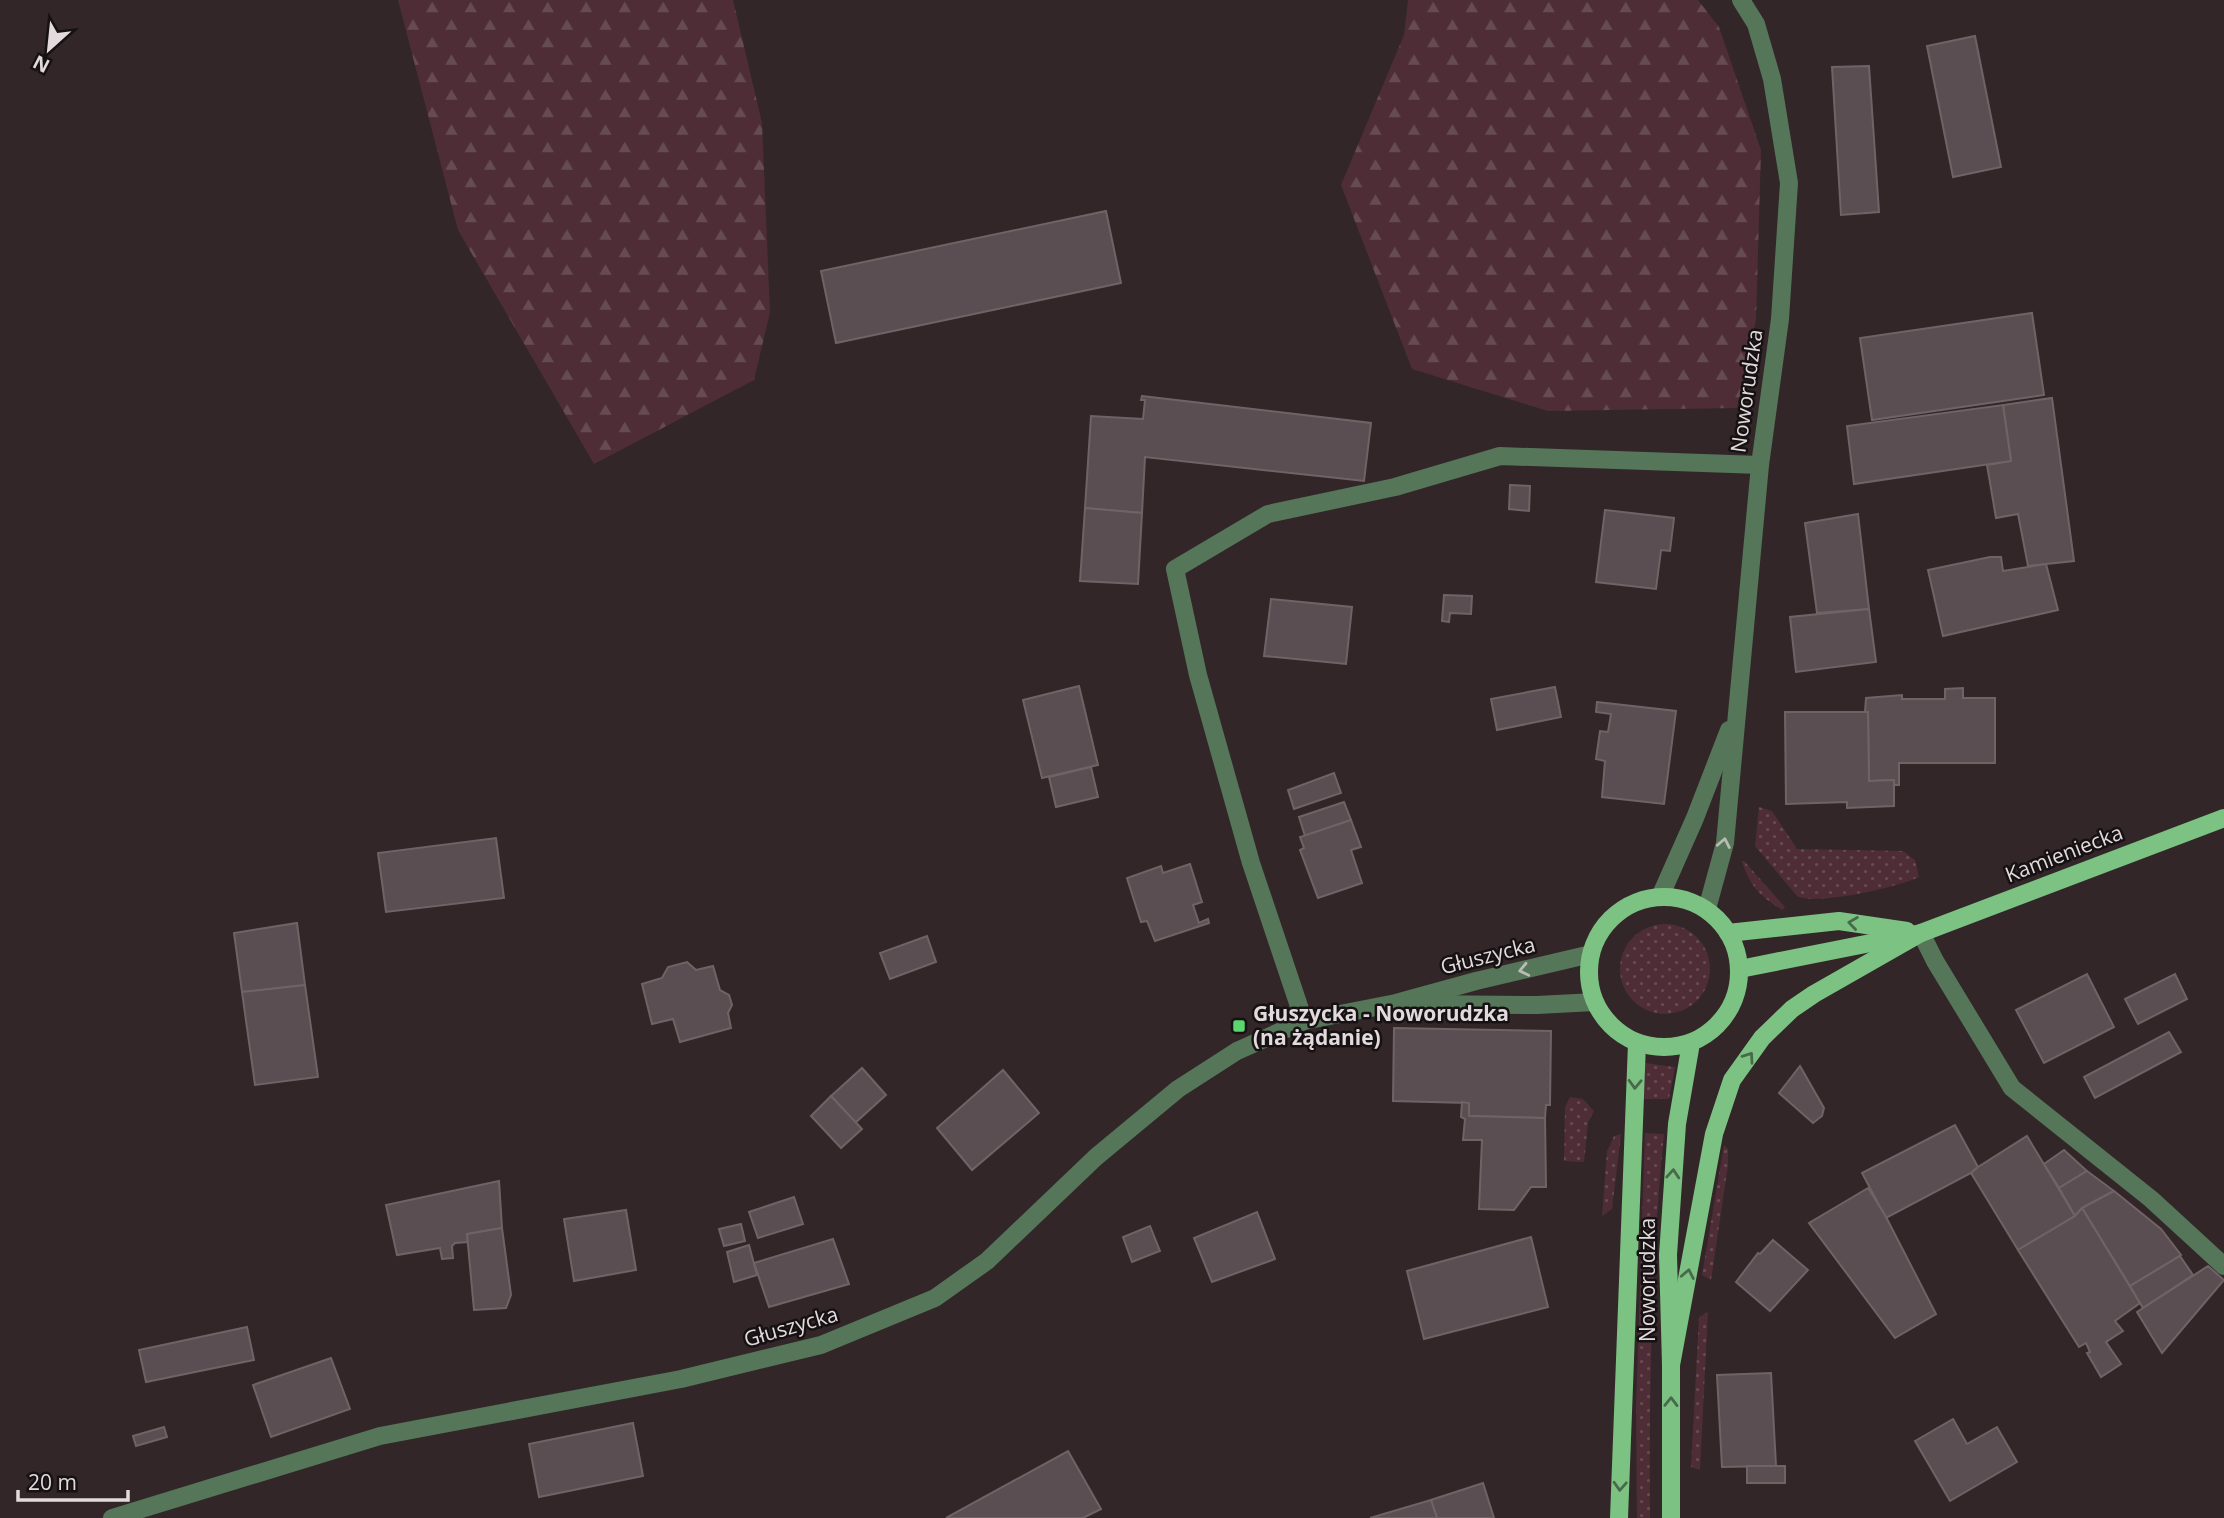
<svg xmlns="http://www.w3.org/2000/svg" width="2224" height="1518" font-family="'Open Sans',sans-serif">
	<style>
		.grass { fill: url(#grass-dots) }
		.forest { fill: url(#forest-firs) }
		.building { fill: #5b4e52; stroke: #706366; stroke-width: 2 }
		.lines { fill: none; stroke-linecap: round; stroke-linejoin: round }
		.minor { stroke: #557658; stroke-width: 18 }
		.major { stroke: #7cc283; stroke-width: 18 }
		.oneway { stroke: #b8bcb4 }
		.oneway2 { stroke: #496a4a }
		.poi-dot { fill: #5bd56e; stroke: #161112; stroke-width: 2.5 }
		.labels { text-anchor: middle; stroke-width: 5; stroke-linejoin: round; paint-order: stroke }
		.street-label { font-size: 21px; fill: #e2dadc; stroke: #161112 }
		.poi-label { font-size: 21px; font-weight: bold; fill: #e2dadc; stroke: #161112; text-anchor: start }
	</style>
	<defs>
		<pattern id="grass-dots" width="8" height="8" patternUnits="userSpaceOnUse" patternTransform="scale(1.75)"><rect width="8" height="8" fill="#4e2d37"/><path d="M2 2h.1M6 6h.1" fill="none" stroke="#674b53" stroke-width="1.8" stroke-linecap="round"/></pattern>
		<pattern id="forest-firs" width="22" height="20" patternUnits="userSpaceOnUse" patternTransform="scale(1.75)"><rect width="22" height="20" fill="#4e2d37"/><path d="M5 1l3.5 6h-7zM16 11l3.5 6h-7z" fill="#674b53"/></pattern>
	</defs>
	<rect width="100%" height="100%" fill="#322629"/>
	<g class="grass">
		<path d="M1759,807L1772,811L1797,849L1903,851L1915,860L1919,877C1899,887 1815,906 1797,896L1755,846Z"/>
		<path d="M1742,861H1744L1785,907L1783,910C1761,898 1749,885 1742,861Z"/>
		<circle cx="1665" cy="969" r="45"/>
		<polygon points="1645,1063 1675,1067 1669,1099 1644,1099"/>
		<polygon points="1570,1097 1583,1099 1594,1111 1588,1123 1584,1162 1564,1161 1565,1107"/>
		<path d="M1645,1133L1664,1134C1651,1262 1649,1390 1650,1518H1637L1636,1406Z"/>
		<polygon points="1621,1134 1612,1209 1602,1216 1607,1151 1614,1136"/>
		<polygon points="1724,1145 1728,1149 1728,1165 1711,1280 1702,1275"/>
		<polygon points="1708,1312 1700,1470 1691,1467 1699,1317"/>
	</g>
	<g class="forest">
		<polygon points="398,0 733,0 762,123 770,312 754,380 594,464 458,230"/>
		<polygon points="1408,0 1698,0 1719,27 1761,150 1756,320 1737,408 1548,411 1412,369 1341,185 1404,35"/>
	</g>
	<g class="building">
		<polygon points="1975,36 2001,167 1953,177 1927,46"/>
		<polygon points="1869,66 1879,212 1841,215 1832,67"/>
		<polygon points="1106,211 1121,283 836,343 821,271"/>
		<polygon points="2032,313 2044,395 1872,420 1860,338"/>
		<polygon points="1142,396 1371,423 1364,481 1145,457 1142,513 1085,508 1091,416 1143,419 1145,400 1141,400"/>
		<polygon points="2052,398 2074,561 2028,566 2018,514 1996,518 1987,465 2011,461 2003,405"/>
		<polygon points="2003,405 2011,461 1854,484 1847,426"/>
		<polygon points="1510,485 1530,486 1529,511 1509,509"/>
		<polygon points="1085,508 1142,513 1138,584 1080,581"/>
		<polygon points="1605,510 1674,518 1670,551 1661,550 1656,589 1596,582"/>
		<polygon points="1858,514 1869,609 1817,613 1805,523"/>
		<polygon points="1990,557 2001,557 2003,571 2046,564 2058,610 1943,636 1928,570"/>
		<polygon points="1444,595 1472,596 1471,614 1450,613 1449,622 1442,621"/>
		<polygon points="1271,599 1352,607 1346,664 1264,656"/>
		<polygon points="1869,609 1876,662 1796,672 1790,617"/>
		<polygon points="1079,686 1098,765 1042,778 1023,700"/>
		<polygon points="1555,687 1561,717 1497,730 1491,699"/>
		<polygon points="1963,688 1963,698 1995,698 1995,763 1899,763 1899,785 1894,785 1894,780 1869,781 1868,712 1865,712 1866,698 1902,695 1902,699 1945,699 1945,689"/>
		<polygon points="1597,702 1676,711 1664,804 1602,797 1605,761 1596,759 1600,731 1608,732 1611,714 1596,712"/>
		<polygon points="1785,712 1868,712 1869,781 1894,780 1894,806 1847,808 1847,802 1786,804"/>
		<polygon points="1091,767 1098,797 1056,807 1049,777"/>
		<polygon points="1334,773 1341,793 1294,809 1288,790"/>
		<polygon points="1344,802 1351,820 1305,836 1299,817"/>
		<polygon points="1351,820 1361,847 1351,850 1362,883 1318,898 1300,850 1304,848 1300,837"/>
		<polygon points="496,838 504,898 386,912 378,853"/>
		<polygon points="1190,864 1202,902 1193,905 1199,923 1208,919 1209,923 1155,941 1147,921 1141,922 1127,878 1161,866 1163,873"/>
		<polygon points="297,923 305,985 242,992 234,933"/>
		<polygon points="927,936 936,962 890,979 880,953"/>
		<polygon points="687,962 696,970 713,966 720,990 729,995 732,1005 728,1013 731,1028 680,1042 673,1019 652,1024 642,984 662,978 668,967"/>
		<polygon points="2087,974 2114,1027 2044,1063 2016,1010"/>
		<polygon points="2175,974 2187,999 2138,1024 2125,999"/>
		<polygon points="305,985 318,1077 255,1085 242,992"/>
		<polygon points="1394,1028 1551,1031 1550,1105 1546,1105 1545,1118 1469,1116 1469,1103 1393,1101"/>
		<polygon points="2169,1032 2181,1052 2095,1098 2084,1077"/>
		<polygon points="1800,1066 1824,1108 1822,1116 1813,1123 1779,1093"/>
		<polygon points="862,1068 886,1095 855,1123 831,1096"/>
		<polygon points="1003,1070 1039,1113 972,1170 937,1128"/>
		<polygon points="831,1096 862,1129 841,1148 811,1116"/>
		<polygon points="1462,1102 1469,1103 1469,1116 1545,1118 1546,1187 1531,1187 1514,1210 1479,1209 1482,1140 1463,1140 1465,1119 1461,1117"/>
		<polygon points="1955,1125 1978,1167 1971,1173 1886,1218 1862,1173"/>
		<polygon points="2027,1136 2075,1216 2018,1250 1971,1173 1978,1167"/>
		<polygon points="2064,1150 2087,1171 2059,1188 2044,1164"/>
		<polygon points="2087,1171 2114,1191 2082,1208 2075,1216 2059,1188"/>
		<polygon points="499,1181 502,1228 467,1234 468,1242 455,1243 452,1246 453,1258 442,1259 440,1248 397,1255 386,1205"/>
		<polygon points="1868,1188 1885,1215 1936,1314 1895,1338 1809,1223"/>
		<polygon points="2114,1191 2161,1229 2181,1255 2130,1286 2082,1208"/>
		<polygon points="794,1197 803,1224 758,1238 749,1212"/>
		<polygon points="2082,1208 2140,1303 2115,1321 2123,1331 2106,1342 2121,1364 2101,1377 2087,1353 2090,1352 2086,1343 2079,1347 2018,1250 2075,1216"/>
		<polygon points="626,1210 636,1270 574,1281 564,1219"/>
		<polygon points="1257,1212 1275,1259 1212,1282 1194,1238"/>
		<polygon points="741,1224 745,1241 724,1246 719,1229"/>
		<polygon points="1150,1226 1160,1251 1132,1262 1123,1237"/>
		<polygon points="502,1228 511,1295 506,1308 474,1310 467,1234"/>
		<polygon points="1531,1237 1548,1307 1424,1339 1407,1271"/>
		<polygon points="833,1239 849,1284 769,1307 754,1263"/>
		<polygon points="1773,1240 1808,1270 1770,1311 1736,1282 1758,1253 1760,1254"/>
		<polygon points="749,1245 757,1275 734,1282 727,1252"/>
		<polygon points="2180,1256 2193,1275 2143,1308 2130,1286"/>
		<polygon points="2208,1266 2224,1280 2162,1353 2137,1312"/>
		<polygon points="247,1327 254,1360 146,1382 139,1350"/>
		<polygon points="331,1358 350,1409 271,1437 253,1385"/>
		<polygon points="1771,1373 1776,1466 1722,1467 1717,1375"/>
		<polygon points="1953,1419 1967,1444 1997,1427 2017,1462 1950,1501 1915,1441"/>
		<polygon points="633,1423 643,1476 539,1497 529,1444"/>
		<polygon points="164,1427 167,1437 136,1446 133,1436"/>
		<polygon points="1068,1451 1101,1509 1083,1518 946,1518"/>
		<rect x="1747" y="1466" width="38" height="17"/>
		<polygon points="1483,1483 1494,1518 1437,1518 1431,1500"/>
		<polygon points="1431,1500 1437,1518 1370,1518"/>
	</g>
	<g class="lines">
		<g class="minor">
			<polyline points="1660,897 1695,818 1729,730"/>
			<polyline points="1707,909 1725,843 1760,465 1780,319 1789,183 1772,79 1756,24 1741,0"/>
			<polyline points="1921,933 1935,961 2012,1088 2151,1199 2224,1266"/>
			<polyline points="1416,1004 1537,1005 1595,1002"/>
			<polyline points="1304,1021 1251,863 1198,675 1175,569 1268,514 1395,487 1500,456 1760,465"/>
			<polyline points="112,1518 380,1436 681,1379 821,1345 935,1298 987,1261 1096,1157 1178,1089 1237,1051 1304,1021 1396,1003 1476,981 1591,954"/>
		</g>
		<g class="major">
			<circle cx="1664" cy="972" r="75"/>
			<polyline points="1728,933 1839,921 1907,931"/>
			<polyline points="1740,969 1921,933 2224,818"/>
			<polyline points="1671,1365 1714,1134 1732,1080 1762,1038 1792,1009 1814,994 1921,933"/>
			<polyline points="1619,1518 1637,1043"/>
			<polyline points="1671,1518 1671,1365 1668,1255 1677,1124 1691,1043"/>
		</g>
	</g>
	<defs><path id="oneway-chevron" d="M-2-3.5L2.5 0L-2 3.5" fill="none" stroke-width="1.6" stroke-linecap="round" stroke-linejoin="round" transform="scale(1.75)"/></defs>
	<g class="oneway">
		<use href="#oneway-chevron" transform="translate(1724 843) rotate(-79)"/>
		<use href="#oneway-chevron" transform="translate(1524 970) rotate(167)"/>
	</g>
	<g class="oneway2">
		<use href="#oneway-chevron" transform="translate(1853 923) rotate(-172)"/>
		<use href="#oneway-chevron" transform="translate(1749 1057) rotate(-55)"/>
		<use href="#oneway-chevron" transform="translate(1635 1084) rotate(92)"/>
		<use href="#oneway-chevron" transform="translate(1673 1174) rotate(-86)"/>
		<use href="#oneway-chevron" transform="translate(1688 1274) rotate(-79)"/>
		<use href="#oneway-chevron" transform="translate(1671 1402) rotate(-89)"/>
		<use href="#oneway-chevron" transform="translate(1620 1486) rotate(93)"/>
	</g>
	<rect class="poi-dot" x="1232" y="1019" width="14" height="14" rx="3.5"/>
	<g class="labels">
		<g class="street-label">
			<text transform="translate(1747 391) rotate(-82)" y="7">Noworudzka</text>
			<text transform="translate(2064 854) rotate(-21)" y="7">Kamieniecka</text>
			<text transform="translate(1488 956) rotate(-14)" y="7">Głuszycka</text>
			<text transform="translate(1648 1280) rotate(-90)" y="7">Noworudzka</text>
			<text transform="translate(791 1327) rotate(-16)" y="7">Głuszycka</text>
		</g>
		<g class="poi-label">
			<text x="1253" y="1021">Głuszycka - Noworudzka<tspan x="1253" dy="24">(na żądanie)</tspan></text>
		</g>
	</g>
	<g transform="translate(49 49) rotate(207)" stroke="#161112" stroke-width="5" paint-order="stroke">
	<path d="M0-5L12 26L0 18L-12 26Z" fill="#e2dadc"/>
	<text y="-10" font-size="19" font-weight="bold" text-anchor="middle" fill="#e2dadc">N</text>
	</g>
	<path d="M18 1490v10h110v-10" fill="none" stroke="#e2dadc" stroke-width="3.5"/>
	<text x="28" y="1490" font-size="21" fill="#e2dadc" stroke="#161112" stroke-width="5" paint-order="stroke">20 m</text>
</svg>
